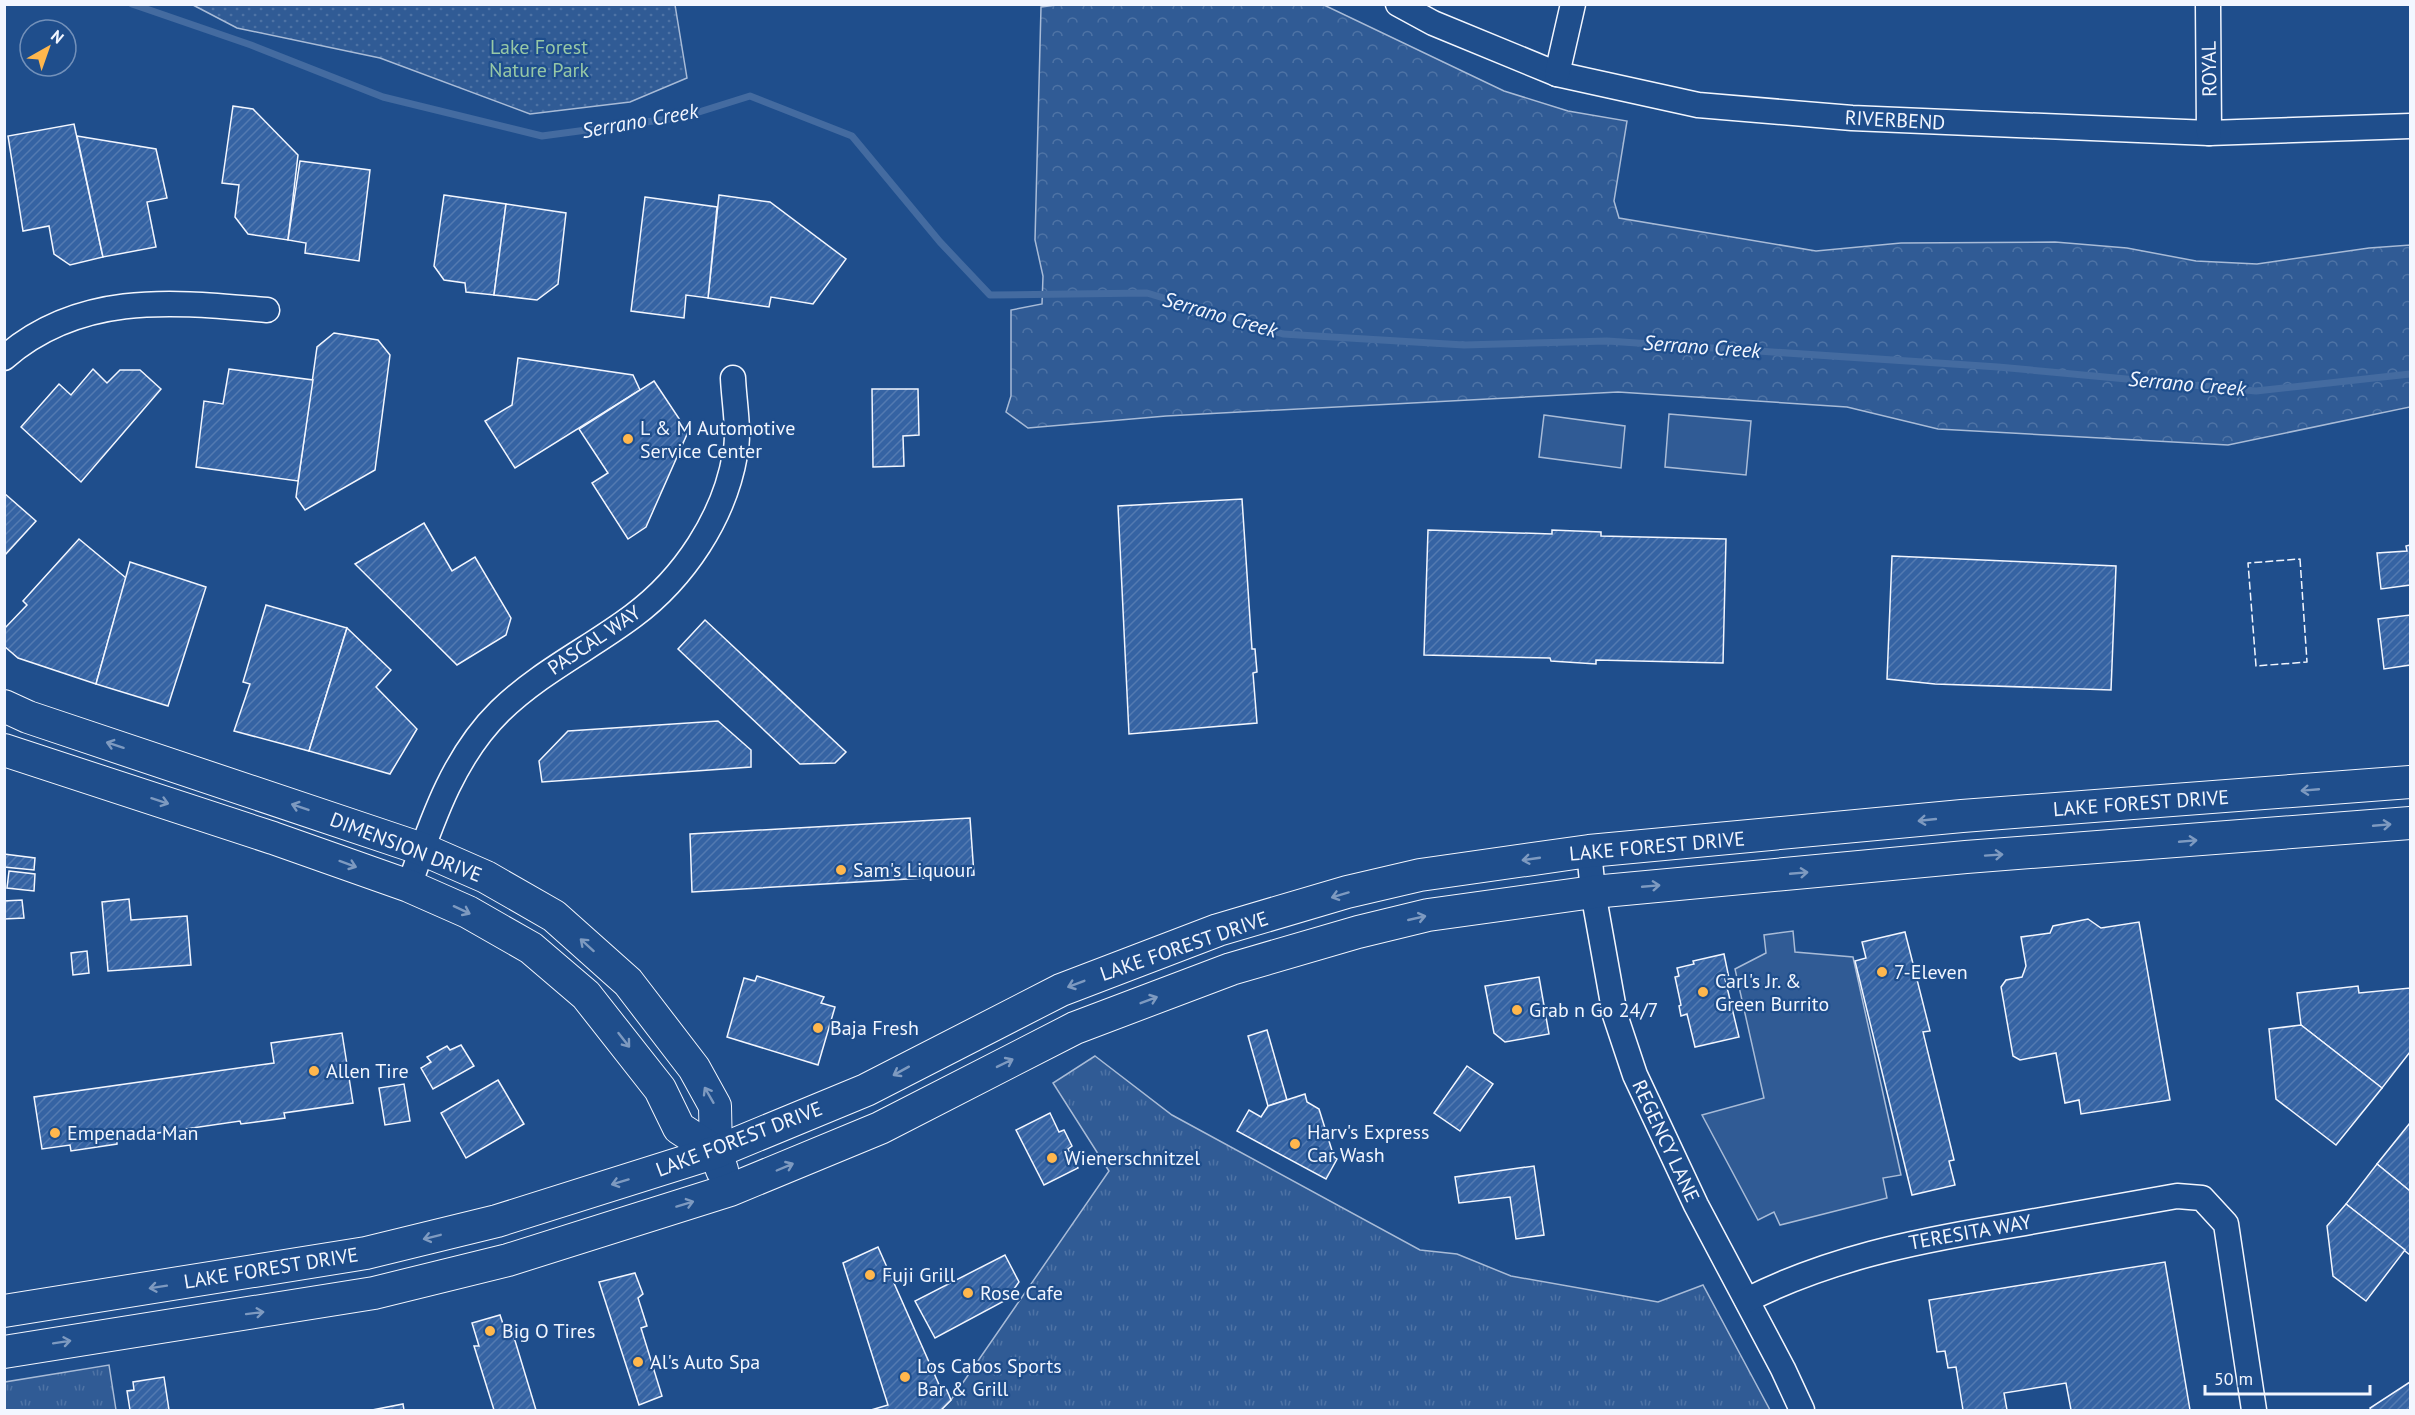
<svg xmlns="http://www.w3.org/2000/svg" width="2415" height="1415" font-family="'PT Sans',sans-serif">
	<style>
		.grass { fill: url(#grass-tufts); stroke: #a8bbd7; stroke-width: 1.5 }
		.forest { fill: url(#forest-crowns); stroke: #a8bbd7; stroke-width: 1.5 }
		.park { fill: url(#park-dots); stroke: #a8bbd7; stroke-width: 1.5 }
		.built { fill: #305b95; stroke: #a8bbd7; stroke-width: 1.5 }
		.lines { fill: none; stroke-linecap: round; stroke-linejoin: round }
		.stream { stroke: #446ba0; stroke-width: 7 }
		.building { fill: url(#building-hatch); stroke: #f2f6ff; stroke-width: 1.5 }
		.minor-casing { stroke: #f2f6ff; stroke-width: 27 }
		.major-casing { stroke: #f2f6ff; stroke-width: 34 }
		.minor { stroke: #1f4e8c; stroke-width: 24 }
		.major { stroke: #1f4e8c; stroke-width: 32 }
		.fence { stroke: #f2f6ff; stroke-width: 1.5; stroke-dasharray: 8 3; stroke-linecap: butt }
		.oneway { stroke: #7e9ac0 }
		.poi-dot { fill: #ffb74d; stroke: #1f4e8c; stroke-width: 2 }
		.labels { text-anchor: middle; stroke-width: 4.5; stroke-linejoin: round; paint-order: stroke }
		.park-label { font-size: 20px; fill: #97c8a6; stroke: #1f4e8c }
		.street-label { font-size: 20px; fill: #f2f6ff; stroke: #1f4e8c }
		.poi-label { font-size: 20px; fill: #f2f6ff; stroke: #1f4e8c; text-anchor: start }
		.water-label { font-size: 21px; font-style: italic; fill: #f2f6ff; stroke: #1f4e8c }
	</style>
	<defs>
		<pattern id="grass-tufts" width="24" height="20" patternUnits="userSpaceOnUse" patternTransform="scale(1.5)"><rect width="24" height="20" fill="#305b95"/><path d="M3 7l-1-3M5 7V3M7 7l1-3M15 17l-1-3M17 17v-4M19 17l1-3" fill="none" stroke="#4e73a5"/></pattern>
		<pattern id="forest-crowns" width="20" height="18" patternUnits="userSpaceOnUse" patternTransform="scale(1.5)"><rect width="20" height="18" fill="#305b95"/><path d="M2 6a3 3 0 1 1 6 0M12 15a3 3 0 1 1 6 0" fill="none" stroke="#4e73a5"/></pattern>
		<pattern id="park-dots" width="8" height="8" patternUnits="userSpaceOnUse" patternTransform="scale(1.5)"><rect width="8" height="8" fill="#305b95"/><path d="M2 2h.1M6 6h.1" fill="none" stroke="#4e73a5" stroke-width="1.8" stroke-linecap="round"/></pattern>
		<pattern id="building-hatch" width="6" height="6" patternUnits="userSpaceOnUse" patternTransform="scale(1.5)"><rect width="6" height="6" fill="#3563a3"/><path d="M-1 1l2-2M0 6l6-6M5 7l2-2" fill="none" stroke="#537ab1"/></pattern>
	</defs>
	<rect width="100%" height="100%" fill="#1f4e8c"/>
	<g class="grass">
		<polygon points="1095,1056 1172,1115 1420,1250 1457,1254 1511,1276 1658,1302 1703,1285 1770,1410 941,1410 951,1400 1109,1171 1053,1083"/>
		<polygon points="109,1365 116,1410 5,1410 5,1382"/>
	</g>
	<polygon class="forest" points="1064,4 1324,5 1504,91 1568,111 1627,121 1614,201 1619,218 1816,251 1901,243 2055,242 2127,248 2196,261 2257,264 2369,248 2410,245 2410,407 2228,445 1938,429 1847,407 1618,392 1166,416 1028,428 1006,412 1011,396 1011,310 1042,304 1043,276 1035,240 1041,7"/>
	<polygon class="park" points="193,5 675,5 687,78 630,102 530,114 380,58 237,28"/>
	<g class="built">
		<polygon points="1669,414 1751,421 1746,475 1665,467"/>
		<polygon points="1544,415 1625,426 1621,468 1539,457"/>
		<polygon points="1793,931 1795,952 1853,957 1901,1175 1883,1178 1887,1198 1780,1225 1774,1212 1758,1220 1702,1115 1764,1098 1735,969 1766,953 1764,935"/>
	</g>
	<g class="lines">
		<polyline class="stream" points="132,4 251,45 383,97 542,136 683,117 750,96 852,136 940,242 990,295 1147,293 1283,334 1464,345 1607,341 1998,367 2256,391 2410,374"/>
	</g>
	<g class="building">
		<polygon points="233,106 253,109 298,155 288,240 248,234 235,217 239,185 222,183"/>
		<polygon points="74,124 103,257 70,265 54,254 49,226 23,231 8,136"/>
		<polygon points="77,136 156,149 167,198 147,202 156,247 103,257"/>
		<polygon points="300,161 370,170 359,261 305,253 306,243 288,240"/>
		<polygon points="444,195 506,204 494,295 466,292 465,283 444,280 434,266"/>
		<polygon points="719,195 770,202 846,259 813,304 771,297 769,307 708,298"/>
		<polygon points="645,197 717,207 708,298 686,295 684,318 631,311"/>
		<polygon points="506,204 566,213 558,284 537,300 494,295"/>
		<polygon points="334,333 378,340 390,355 375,470 305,510 296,497 317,347"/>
		<polygon points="518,358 633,375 640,390 515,468 485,421 512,405"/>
		<polygon points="93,369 107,383 120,370 140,370 161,389 81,482 21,427 59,384 71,395"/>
		<polygon points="229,369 313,380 298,481 196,467 204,401 223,404"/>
		<polygon points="654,381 688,432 646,527 628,539 592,483 608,473 579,429"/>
		<polygon points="872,389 918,389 919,435 903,436 904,466 873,467"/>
		<polygon points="4,493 36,521 4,556"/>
		<polygon points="1242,499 1252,649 1255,649 1257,672 1253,673 1257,723 1129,734 1118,506"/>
		<polygon points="424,523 452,571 475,557 511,618 506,635 457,665 355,564"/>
		<polygon points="1428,530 1552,534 1552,530 1601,532 1601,536 1726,539 1723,663 1596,660 1596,664 1551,661 1550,658 1424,655"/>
		<polygon points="79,539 126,578 96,684 18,658 4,646 4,629 27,605 23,601"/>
		<polygon points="2410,545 2410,585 2381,589 2377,553 2407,551 2406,546"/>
		<polygon points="1892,556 2116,566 2111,690 1935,684 1887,679"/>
		<polygon points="130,562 206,587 168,706 96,684"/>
		<polygon points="266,605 347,628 309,751 234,731 250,684 243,682"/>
		<polygon points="2410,615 2410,665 2384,669 2378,619"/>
		<polygon points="705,620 846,752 835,763 800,764 678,649"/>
		<polygon points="347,628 391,670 376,687 417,729 390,774 309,751"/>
		<polygon points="718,721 751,750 751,767 542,782 539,761 568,731"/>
		<polygon points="970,818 974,875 692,892 690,834"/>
		<polygon points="4,854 35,858 34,870 4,867"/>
		<polygon points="9,871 35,874 34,891 7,888"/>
		<polygon points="129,899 131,920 187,916 191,965 108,971 102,902"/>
		<polygon points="22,900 24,918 4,919 4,901"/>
		<polygon points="2088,919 2101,928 2139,922 2170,1100 2081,1114 2079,1100 2065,1103 2056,1053 2020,1060 2013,1056 2001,987 2006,980 2022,977 2026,966 2021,937 2050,933 2053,926"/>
		<polygon points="1905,932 1930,1031 1923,1032 1954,1160 1949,1161 1955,1185 1912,1195 1855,961 1866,958 1862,942"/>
		<polygon points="87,951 89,973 73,975 71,953"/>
		<polygon points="1724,954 1729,978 1725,979 1739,1037 1695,1047 1687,1014 1681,1016 1679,1006 1681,1005 1675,977 1679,976 1677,968 1694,964 1693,961"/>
		<polygon points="757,976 824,997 821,1003 835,1007 818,1065 727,1037 744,978 755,981"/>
		<polygon points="1539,977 1549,1034 1505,1042 1494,1033 1485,986"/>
		<polygon points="2358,986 2359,993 2410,988 2410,1052 2382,1088 2301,1025 2297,993"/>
		<polygon points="2301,1025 2382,1088 2336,1145 2276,1099 2269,1029"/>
		<polygon points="1267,1030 1287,1100 1268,1106 1248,1036"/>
		<polygon points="342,1033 353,1103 284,1113 285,1118 241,1124 240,1121 117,1139 117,1144 71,1151 70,1145 42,1149 34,1097 274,1063 271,1043"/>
		<polygon points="461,1045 474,1066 433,1089 421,1068 431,1062 427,1057 447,1046 450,1050"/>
		<polygon points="1467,1066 1493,1084 1460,1131 1434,1113"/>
		<polygon points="498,1080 524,1124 466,1158 441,1113"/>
		<polygon points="404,1084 410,1121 385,1125 379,1088"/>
		<polygon points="1305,1094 1307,1102 1319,1109 1334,1157 1337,1159 1326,1179 1237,1131 1249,1110 1261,1117 1268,1106"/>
		<polygon points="1050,1113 1059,1132 1064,1130 1072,1146 1068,1149 1078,1168 1044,1185 1016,1130"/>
		<polygon points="2410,1123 2410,1191 2377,1164"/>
		<polygon points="2377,1164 2410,1191 2410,1255 2346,1204"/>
		<polygon points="1534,1166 1544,1235 1516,1239 1510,1197 1459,1203 1455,1177"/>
		<polygon points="2346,1204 2405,1250 2366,1301 2333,1276 2327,1226"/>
		<polygon points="878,1247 941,1389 945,1386 951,1400 941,1410 871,1410 888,1405 843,1263"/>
		<polygon points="1005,1255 1019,1282 1006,1300 935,1338 915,1301"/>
		<polygon points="2165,1262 2190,1410 2071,1410 2066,1383 2004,1393 2007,1410 1960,1410 1963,1410 1956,1367 1948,1368 1945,1351 1937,1352 1929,1300"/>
		<polygon points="635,1273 643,1294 638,1298 647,1326 641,1328 662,1396 639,1405 599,1282"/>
		<polygon points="500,1315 507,1336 513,1334 536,1410 494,1410 474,1346 479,1346 472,1323"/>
		<polygon points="164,1377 169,1410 130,1410 127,1391 134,1390 133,1382"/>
		<polygon points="2410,1382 2410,1410 2371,1410 2370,1408"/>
		<polygon points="403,1404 404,1410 372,1410"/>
	</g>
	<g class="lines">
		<g class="minor-casing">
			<g id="minor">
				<polyline points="1398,4 1433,23 1557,74 1698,105 1852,118 2209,133 2410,126"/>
				<polyline points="2208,4 2209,133"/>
				<polyline points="1557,74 1573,4"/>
				<path d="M4,358C81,291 174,302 267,310"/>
				<polyline points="1589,851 1593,892 1615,1015 1635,1075 1696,1205 1783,1369 1802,1410"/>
				<path d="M409,886C431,824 452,758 500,711C540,672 589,649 633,616C684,578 724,518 735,455C740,432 734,402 733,378"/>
				<path d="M1747,1300C1828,1259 1912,1242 2001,1227C2060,1217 2119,1206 2177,1196L2202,1198L2226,1224L2254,1410"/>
			</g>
		</g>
		<g class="major-casing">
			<g id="major">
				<polyline points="4,706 28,717 422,849 486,877 554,916 628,982 694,1068 715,1106 716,1152 722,1170"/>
				<polyline points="4,750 273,838 409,886 468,912 531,948 586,995 660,1089 679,1128 716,1152"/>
				<polyline points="4,1311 366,1253 497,1221 716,1152 866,1090 1061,990 1218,930 1347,892 1420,875 1589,851 1962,816 2410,782"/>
				<polyline points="4,1352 374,1293 508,1260 730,1190 880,1128 1075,1028 1231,969 1358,932 1428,915 1593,892 1966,857 2410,823"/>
			</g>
		</g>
		<use href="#minor" class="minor"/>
		<use href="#major" class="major"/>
		<polygon class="fence" points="2300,559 2307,662 2256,666 2248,563"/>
	</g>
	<defs><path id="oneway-shaft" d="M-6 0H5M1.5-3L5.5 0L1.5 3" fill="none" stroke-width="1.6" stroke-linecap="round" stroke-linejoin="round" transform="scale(1.5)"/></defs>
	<g class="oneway">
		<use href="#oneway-shaft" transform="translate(115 745) rotate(-162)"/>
		<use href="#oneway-shaft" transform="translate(2310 790) rotate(175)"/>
		<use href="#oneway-shaft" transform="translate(160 801) rotate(18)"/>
		<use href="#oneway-shaft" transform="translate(300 807) rotate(-161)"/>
		<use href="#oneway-shaft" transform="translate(1927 820) rotate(174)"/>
		<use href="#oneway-shaft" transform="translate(2382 825) rotate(-5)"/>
		<use href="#oneway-shaft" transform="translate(2188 841) rotate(-5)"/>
		<use href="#oneway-shaft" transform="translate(1994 855) rotate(-4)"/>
		<use href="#oneway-shaft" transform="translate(1531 859) rotate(172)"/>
		<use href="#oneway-shaft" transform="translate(348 864) rotate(20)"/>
		<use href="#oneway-shaft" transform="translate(1799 873) rotate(-5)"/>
		<use href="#oneway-shaft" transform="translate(1651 886) rotate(-5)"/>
		<use href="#oneway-shaft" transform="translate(1340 895) rotate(163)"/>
		<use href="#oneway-shaft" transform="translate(462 910) rotate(25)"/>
		<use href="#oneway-shaft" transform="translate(1417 918) rotate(-13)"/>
		<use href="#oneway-shaft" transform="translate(587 945) rotate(-138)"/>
		<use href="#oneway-shaft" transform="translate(1076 984) rotate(159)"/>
		<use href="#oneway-shaft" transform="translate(1149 1000) rotate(-21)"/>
		<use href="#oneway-shaft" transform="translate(624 1040) rotate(52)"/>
		<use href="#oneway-shaft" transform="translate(1005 1063) rotate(-26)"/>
		<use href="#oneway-shaft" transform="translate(901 1071) rotate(151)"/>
		<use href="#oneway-shaft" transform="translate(709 1095) rotate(-120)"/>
		<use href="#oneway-shaft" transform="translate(785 1167) rotate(-23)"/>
		<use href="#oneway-shaft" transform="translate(620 1182) rotate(163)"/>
		<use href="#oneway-shaft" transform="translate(685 1204) rotate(-17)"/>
		<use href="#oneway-shaft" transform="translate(432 1237) rotate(166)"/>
		<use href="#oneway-shaft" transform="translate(158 1287) rotate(171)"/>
		<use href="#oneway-shaft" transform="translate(255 1313) rotate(-7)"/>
		<use href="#oneway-shaft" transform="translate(62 1342) rotate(-9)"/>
	</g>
	<g class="poi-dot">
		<circle cx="628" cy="439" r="6"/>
		<circle cx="841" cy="870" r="6"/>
		<circle cx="1882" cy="972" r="6"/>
		<circle cx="1703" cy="992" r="6"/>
		<circle cx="1517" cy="1010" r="6"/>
		<circle cx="818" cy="1028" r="6"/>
		<circle cx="314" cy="1071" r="6"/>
		<circle cx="55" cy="1133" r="6"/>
		<circle cx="1295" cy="1144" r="6"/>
		<circle cx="1052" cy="1158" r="6"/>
		<circle cx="870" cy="1275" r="6"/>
		<circle cx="968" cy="1293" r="6"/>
		<circle cx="490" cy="1331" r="6"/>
		<circle cx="638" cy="1362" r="6"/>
		<circle cx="905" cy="1377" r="6"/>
	</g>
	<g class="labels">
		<g class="park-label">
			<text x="539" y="54">Lake Forest<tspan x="539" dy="23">Nature Park</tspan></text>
		</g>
		<g class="street-label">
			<text transform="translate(2209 69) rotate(-91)" y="7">ROYAL</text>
			<text transform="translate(1895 120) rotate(3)" y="7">RIVERBEND</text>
			<text transform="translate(594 640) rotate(-34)" y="7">PASCAL WAY</text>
			<text transform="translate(2141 803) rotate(-4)" y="7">LAKE FOREST DRIVE</text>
			<text transform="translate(1657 846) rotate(-5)" y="7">LAKE FOREST DRIVE</text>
			<text transform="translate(406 847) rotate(21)" y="7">DIMENSION DRIVE</text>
			<text transform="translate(1184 946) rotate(-19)" y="7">LAKE FOREST DRIVE</text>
			<text transform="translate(739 1139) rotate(-21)" y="7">LAKE FOREST DRIVE</text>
			<text transform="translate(1666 1141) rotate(65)" y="7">REGENCY LANE</text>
			<text transform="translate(1970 1232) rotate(-10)" y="7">TERESITA WAY</text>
			<text transform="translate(271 1268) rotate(-9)" y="7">LAKE FOREST DRIVE</text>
		</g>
		<g class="poi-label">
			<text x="640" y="435">L &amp; M Automotive<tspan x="640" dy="23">Service Center</tspan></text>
			<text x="853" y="877">Sam's Liquour</text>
			<text x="1894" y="979">7-Eleven</text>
			<text x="1715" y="988">Carl's Jr. &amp;<tspan x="1715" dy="23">Green Burrito</tspan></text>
			<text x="1529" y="1017">Grab n Go 24/7</text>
			<text x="830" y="1035">Baja Fresh</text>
			<text x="326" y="1078">Allen Tire</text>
			<text x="1307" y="1139">Harv's Express<tspan x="1307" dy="23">Car Wash</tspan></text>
			<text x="67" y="1140">Empenada Man</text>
			<text x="1064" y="1165">Wienerschnitzel</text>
			<text x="882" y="1282">Fuji Grill</text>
			<text x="980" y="1300">Rose Cafe</text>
			<text x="502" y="1338">Big O Tires</text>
			<text x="650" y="1369">Al's Auto Spa</text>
			<text x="917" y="1373">Los Cabos Sports<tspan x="917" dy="23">Bar &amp; Grill</tspan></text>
		</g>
		<g class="water-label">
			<text transform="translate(640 121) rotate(-10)" y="7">Serrano Creek</text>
			<text transform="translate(1220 315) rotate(16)" y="7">Serrano Creek</text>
			<text transform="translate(1702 347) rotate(4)" y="7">Serrano Creek</text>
			<text transform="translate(2187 384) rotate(5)" y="7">Serrano Creek</text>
		</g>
	</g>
	<rect width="2415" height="1415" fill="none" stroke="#f2f6ff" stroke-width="12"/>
	<g transform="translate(48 48) rotate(40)"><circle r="28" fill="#1f4e8c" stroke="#7391ba" stroke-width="1.5"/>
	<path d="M0-4.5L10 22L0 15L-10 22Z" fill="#ffb74d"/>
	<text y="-9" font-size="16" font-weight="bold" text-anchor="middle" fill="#f2f6ff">N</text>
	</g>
	<path d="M2205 1385v9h165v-9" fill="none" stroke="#f2f6ff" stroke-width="3"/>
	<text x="2214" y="1385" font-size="18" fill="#f2f6ff" stroke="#1f4e8c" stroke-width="4.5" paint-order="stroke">50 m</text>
</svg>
